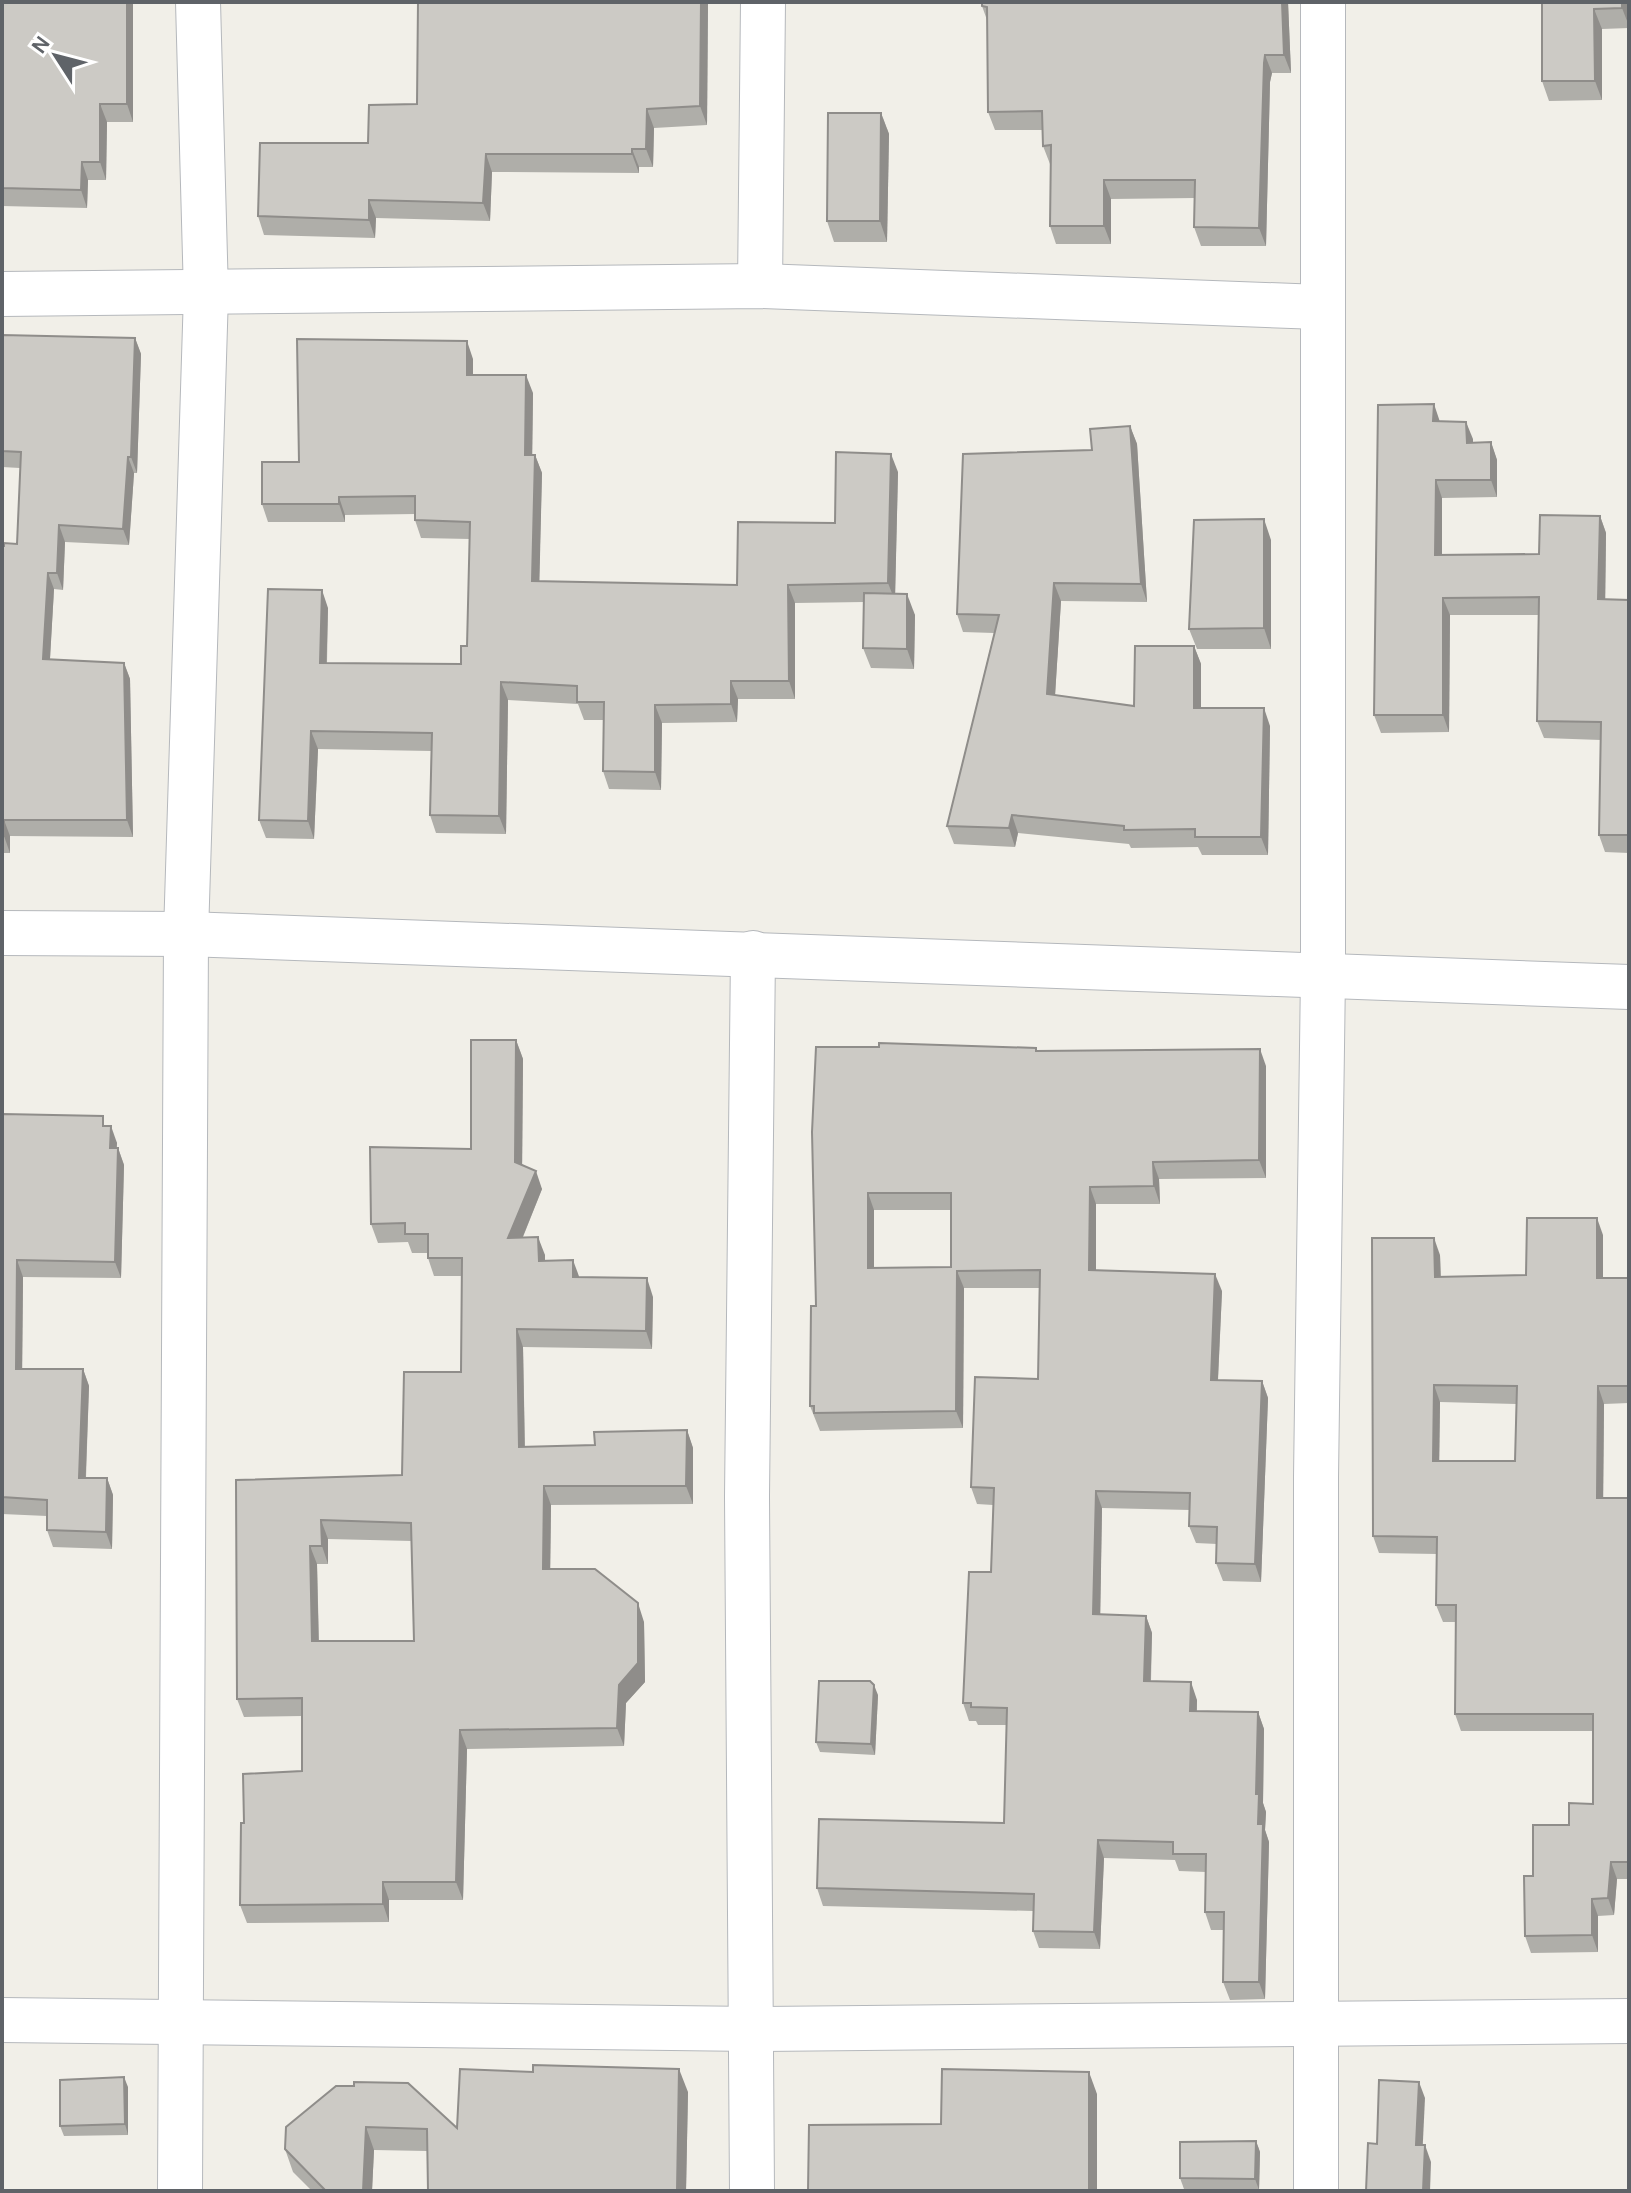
<svg xmlns="http://www.w3.org/2000/svg" width="1631" height="2193" font-family="Karla,sans-serif">
	<style>
		.lines { fill: none; stroke-linecap: round; stroke-linejoin: round }
		.minor-casing { stroke: #b5b8bc; stroke-width: 46 }
		.minor { stroke: #fff; stroke-width: 44 }
		.wall { fill: #afaea9; fill-rule: evenodd }
		.shaded-wall { fill: #8f8d8a }
		.building { fill: #cccac5; stroke: #8f8d8a; stroke-width: 2; fill-rule: evenodd }
	</style>
	<rect width="100%" height="100%" fill="#f1efe8"/>
	<g class="lines">
		<g class="minor-casing">
			<g id="minor">
				<polyline points="760,286 763,2"/>
				<polyline points="2,294 760,286 1320,307"/>
				<polyline points="2,933 186,934 1629,987"/>
				<polyline points="2,2020 753,2029 1629,2021"/>
				<polyline points="180,2191 186,934 206,294 198,2"/>
				<polyline points="752,2191 747,1497 753,953"/>
				<polyline points="1316,2191 1316,1477 1323,975 1323,2"/>
			</g>
		</g>
		<use href="#minor" class="minor"/>
	</g>
	<g class="wall">
		<polygon points="2,2 133,2 133,122 107,122 106,180 88,180 87,208 2,206"/>
		<polygon points="708,2 707,125 654,128 653,167 639,167 639,173 492,172 490,221 376,218 375,238 264,235 258,216 368,143"/>
		<polygon points="982,2 1288,2 1291,73 1272,73 1270,82 1266,246 1201,246 1194,227 1195,198 1111,199 1111,244 1056,244 1050,226 1050,164 1043,146 1042,130 995,130 988,112 987,20 982,6"/>
		<polygon points="1542,2 1629,2 1629,28 1602,29 1602,100 1549,101 1542,81"/>
		<polygon points="881,113 889,134 887,242 834,242 827,221"/>
		<polygon points="2,335 135,338 141,354 137,473 134,473 129,545 65,542 63,590 54,589 50,659 124,663 130,679 133,837 10,836 10,853 2,853 2,546 17,544 20,468 2,467"/>
		<polygon points="473,359 473,375 533,393 532,455 535,455 542,473 539,581 737,585 835,523 898,472 895,594 915,615 914,669 871,668 863,648 864,602 795,603 795,699 738,699 737,722 662,723 661,790 609,789 603,771 603,720 584,720 578,704 508,700 506,834 436,833 430,815 431,751 318,749 314,839 266,838 259,820 328,608 327,663 461,664 467,646 470,539 421,538 415,520 415,514 345,515 345,522 268,522 262,504 299,462"/>
		<polygon points="1440,421 1466,422 1473,443 1491,442 1497,460 1497,497 1442,498 1442,554 1539,554 1600,516 1606,533 1605,600 1629,600 1629,853 1605,852 1599,835 1601,740 1544,738 1537,721 1539,615 1450,615 1449,732 1381,733 1374,715"/>
		<polygon points="1130,426 1137,444 1147,602 1061,601 1055,695 1134,706 1194,646 1201,664 1201,708 1270,726 1268,855 1202,855 1198,847 1131,848 1129,844 1018,833 1015,847 954,844 947,826 994,633 963,632 957,614 1092,450"/>
		<polygon points="1271,540 1271,649 1197,649 1189,629"/>
		<path d="M516,1040L523,1059L522,1165L542,1189L523,1237L545,1255V1261L579,1277L653,1297L652,1349L523,1347L525,1447L595,1445L687,1430L693,1448V1504L551,1505L550,1569L644,1622L645,1682L626,1703L624,1746L467,1749L463,1900H389V1922L247,1923L240,1905L244,1823L302,1771V1716L244,1717L237,1699L236,1480L402,1475L461,1372L462,1276H434L428,1258V1253H412L408,1242L378,1243L371,1224L471,1149ZM328,1539L412,1541L414,1641H319L317,1564H328Z"/>
		<path d="M1036,1048L1037,1051L1266,1066V1178L1159,1179L1160,1204H1096V1270L1222,1291L1218,1381H1262L1268,1398L1261,1582L1223,1581L1216,1563L1217,1544L1196,1543L1189,1526L1190,1510L1102,1508L1100,1614L1146,1616L1152,1633L1151,1681L1197,1700V1711L1258,1712L1264,1729L1263,1803L1266,1812L1265,1830L1269,1842L1265,1999L1230,2000L1223,1982L1224,1930H1211L1205,1912L1206,1872L1179,1871L1175,1860L1104,1858L1100,1949L1039,1948L1033,1931V1911L823,1906L817,1888L1004,1823L1007,1725H978L976,1721H969L963,1703L991,1572L993,1505L977,1504L971,1487L1038,1379L1039,1288H964L963,1428L820,1431L810,1406L816,1306L812,1132ZM874,1210H951V1267L874,1268Z"/>
		<polygon points="106,1126 117,1143 116,1148 118,1148 124,1165 121,1278 23,1277 22,1369 83,1369 89,1386 86,1478 107,1478 113,1495 112,1549 53,1547 47,1530 47,1516 2,1514 2,1148"/>
		<path d="M1603,1235V1278H1629V1403L1604,1404L1603,1498L1629,1499V1879H1617L1614,1915L1598,1916V1952L1531,1953L1525,1936L1533,1876L1569,1825L1593,1804V1731H1461L1455,1714V1622H1443L1436,1605L1437,1554L1379,1553L1373,1536L1440,1255L1441,1277L1526,1275ZM1440,1402L1516,1404L1515,1461H1439Z"/>
		<polygon points="878,1695 875,1755 820,1752 816,1742"/>
		<polygon points="128,2087 128,2135 64,2136 60,2126"/>
		<polygon points="688,2092 686,2191 428,2191 427,2151 374,2150 372,2191 312,2191 293,2172 285,2149 286,2127 457,2128"/>
		<polygon points="1256,2141 1260,2152 1259,2190 1184,2189 1180,2178"/>
	</g>
	<g class="shaded-wall">
		<polygon points="127,2 133,2 133,122 127,104"/>
		<polygon points="701,2 708,2 707,125 700,106"/>
		<polygon points="1282,2 1288,2 1291,73 1284,55"/>
		<polygon points="1622,2 1629,2 1629,26 1622,8"/>
		<polygon points="1594,9 1602,29 1602,100 1595,81"/>
		<polygon points="1265,55 1272,73 1270,82 1266,246 1259,228 1264,63"/>
		<polygon points="100,104 107,122 106,180 100,162"/>
		<polygon points="647,109 654,128 653,167 646,149"/>
		<polygon points="881,113 889,134 887,242 880,221"/>
		<polygon points="632,149 639,167 639,173 632,154"/>
		<polygon points="486,154 492,172 490,221 483,203"/>
		<polygon points="82,162 88,180 87,208 81,190"/>
		<polygon points="1104,180 1111,199 1111,244 1104,226"/>
		<polygon points="369,200 376,218 375,238 369,220"/>
		<polygon points="135,338 141,354 137,473 131,457"/>
		<polygon points="467,341 473,359 473,393 467,375"/>
		<polygon points="526,375 533,393 532,472 525,455"/>
		<polygon points="1434,404 1440,422 1433,421"/>
		<polygon points="1466,422 1473,439 1473,460 1467,443"/>
		<polygon points="1130,426 1137,444 1147,602 1141,584"/>
		<polygon points="1491,442 1497,460 1497,497 1491,480"/>
		<polygon points="891,454 898,472 895,601 888,583"/>
		<polygon points="535,455 542,473 539,599 532,581"/>
		<polygon points="128,457 134,473 129,545 123,529"/>
		<polygon points="1436,480 1442,498 1442,572 1435,555"/>
		<polygon points="339,497 345,515 345,522 339,504"/>
		<polygon points="1600,516 1606,533 1605,617 1598,599"/>
		<polygon points="1264,519 1271,540 1271,649 1264,628"/>
		<polygon points="59,525 65,542 63,590 57,573"/>
		<polygon points="48,573 54,589 49,675 43,659"/>
		<polygon points="1054,583 1061,601 1054,712 1047,694"/>
		<polygon points="788,585 795,603 795,699 789,681"/>
		<polygon points="322,590 328,608 326,681 320,663"/>
		<polygon points="907,594 915,615 914,669 907,649"/>
		<polygon points="1443,598 1450,615 1449,732 1443,715"/>
		<polygon points="1194,646 1201,664 1201,726 1194,708"/>
		<polygon points="124,663 130,679 133,837 127,820"/>
		<polygon points="731,681 738,699 737,722 731,704"/>
		<polygon points="501,682 508,700 506,834 499,816"/>
		<polygon points="655,705 662,723 661,790 655,772"/>
		<polygon points="1264,708 1270,726 1268,855 1261,837"/>
		<polygon points="311,731 318,749 314,839 308,821"/>
		<polygon points="1012,815 1018,833 1015,847 1009,828"/>
		<polygon points="4,820 10,836 10,853 4,836"/>
		<polygon points="516,1040 523,1059 522,1180 515,1162"/>
		<polygon points="1260,1049 1266,1066 1266,1178 1259,1160"/>
		<polygon points="111,1126 117,1143 116,1164 110,1148"/>
		<polygon points="118,1148 124,1165 121,1278 115,1262"/>
		<polygon points="1153,1162 1159,1179 1160,1204 1154,1186"/>
		<polygon points="536,1171 542,1189 515,1256 508,1238"/>
		<polygon points="1090,1187 1096,1204 1096,1287 1089,1270"/>
		<polygon points="868,1193 874,1210 874,1285 868,1268"/>
		<polygon points="1597,1218 1603,1235 1603,1295 1597,1278"/>
		<polygon points="538,1237 545,1255 545,1279 539,1261"/>
		<polygon points="1434,1238 1440,1255 1441,1294 1435,1277"/>
		<polygon points="17,1260 23,1277 22,1385 16,1369"/>
		<polygon points="573,1260 580,1279 573,1277"/>
		<polygon points="957,1271 964,1288 963,1428 956,1411"/>
		<polygon points="1215,1274 1222,1291 1217,1398 1211,1380"/>
		<polygon points="647,1278 653,1297 652,1349 646,1331"/>
		<polygon points="517,1329 523,1347 525,1465 519,1447"/>
		<polygon points="83,1369 89,1386 85,1495 79,1478"/>
		<polygon points="1262,1381 1268,1398 1261,1582 1255,1564"/>
		<polygon points="1434,1385 1440,1402 1439,1478 1433,1461"/>
		<polygon points="1598,1386 1604,1404 1603,1515 1597,1498"/>
		<polygon points="687,1430 693,1448 693,1504 686,1486"/>
		<polygon points="107,1478 113,1495 112,1549 106,1532"/>
		<polygon points="544,1486 551,1505 550,1588 543,1569"/>
		<polygon points="1096,1491 1102,1508 1100,1632 1093,1614"/>
		<polygon points="321,1520 328,1539 328,1564 322,1546"/>
		<polygon points="310,1546 317,1564 319,1659 312,1641"/>
		<polygon points="638,1603 644,1622 645,1682 626,1703 624,1746 617,1728 619,1685"/>
		<polygon points="1146,1616 1152,1633 1150,1698 1144,1681"/>
		<polygon points="1191,1682 1197,1700 1196,1729 1190,1711"/>
		<polygon points="874,1685 878,1695 875,1755 871,1744"/>
		<polygon points="1258,1712 1264,1729 1263,1803 1266,1812 1265,1830 1269,1842 1265,1999 1259,1982 1258,1824 1256,1794"/>
		<polygon points="460,1730 467,1749 463,1900 456,1882"/>
		<polygon points="2,1833 3,1836 2,1906"/>
		<polygon points="1098,1840 1104,1858 1100,1949 1094,1932"/>
		<polygon points="1611,1862 1617,1879 1614,1915 1608,1898"/>
		<polygon points="383,1882 389,1900 389,1922 383,1904"/>
		<polygon points="1592,1899 1598,1916 1598,1952 1592,1935"/>
		<polygon points="679,2069 688,2092 686,2191 677,2191"/>
		<polygon points="1089,2072 1097,2094 1097,2191 1089,2191"/>
		<polygon points="124,2077 128,2087 128,2135 125,2124"/>
		<polygon points="1419,2082 1425,2098 1422,2161 1416,2145"/>
		<polygon points="366,2127 374,2150 372,2191 363,2191"/>
		<polygon points="1256,2141 1260,2152 1259,2190 1255,2179"/>
		<polygon points="1425,2145 1431,2162 1430,2191 1423,2191"/>
	</g>
	<g class="building">
		<polygon points="2,2 127,2 127,104 100,104 100,162 82,162 81,190 2,188"/>
		<polygon points="418,2 701,2 700,106 647,109 646,149 632,149 632,154 486,154 483,203 369,200 369,220 258,216 260,143 368,143 369,105 417,104"/>
		<polygon points="982,2 1282,2 1284,55 1265,55 1264,63 1259,228 1194,227 1195,180 1104,180 1104,226 1050,226 1051,145 1043,146 1042,111 988,112 987,7 982,6"/>
		<polygon points="1542,2 1622,2 1622,8 1594,9 1595,81 1542,81"/>
		<polygon points="828,113 881,113 880,221 827,221"/>
		<polygon points="2,335 135,338 131,457 128,457 123,529 59,525 57,573 48,573 43,659 124,663 127,820 4,820 4,836 2,836 2,546 4,546 4,543 17,544 21,452 2,451"/>
		<polygon points="297,339 467,341 467,375 526,375 525,455 535,455 532,581 737,585 738,522 835,523 836,452 891,454 888,583 788,585 789,681 731,681 731,704 655,705 655,772 603,771 604,702 577,702 577,686 501,682 499,816 430,815 432,733 311,731 308,821 259,820 268,589 322,590 320,663 461,664 461,646 467,646 470,522 415,520 415,496 339,497 339,504 262,504 262,462 299,462"/>
		<polygon points="1434,404 1433,421 1466,422 1467,443 1491,442 1491,480 1436,480 1435,555 1539,554 1540,515 1600,516 1598,599 1629,600 1629,835 1599,835 1601,722 1537,721 1539,597 1443,598 1443,715 1374,715 1378,405"/>
		<polygon points="1130,426 1141,584 1054,583 1047,694 1134,706 1135,646 1194,646 1194,708 1264,708 1261,837 1195,837 1195,829 1124,830 1124,826 1012,815 1009,828 947,826 999,615 957,614 963,454 1092,450 1090,429"/>
		<polygon points="1264,519 1264,628 1189,629 1194,520"/>
		<polygon points="864,593 907,594 907,649 863,648"/>
		<path d="M471,1040H516L515,1162L536,1171L508,1238L538,1237L539,1261L573,1260V1277L647,1278L646,1331L517,1329L519,1447L595,1445L594,1432L687,1430L686,1486H544L543,1569H595L638,1603V1663L619,1685L617,1728L460,1730L456,1882H383V1904L240,1905L241,1823H244L243,1774L302,1771V1698L237,1699L236,1480L402,1475L404,1372H461L462,1258H428V1234H405V1223L371,1224L370,1147L471,1149ZM321,1520L411,1523L414,1641H312L310,1546H322Z"/>
		<path d="M879,1043L1036,1048V1051L1260,1049L1259,1160L1153,1162L1154,1186L1090,1187L1089,1270L1215,1274L1211,1380L1262,1381L1255,1564L1216,1563L1217,1527L1189,1526L1190,1493L1096,1491L1093,1614L1146,1616L1144,1681L1191,1682L1190,1711L1258,1712L1256,1794H1259L1258,1824H1263L1259,1982H1223L1224,1912H1205L1206,1854H1173V1842L1098,1840L1094,1932L1033,1931L1034,1894L817,1888L819,1819L1004,1823L1007,1708L971,1707V1703H963L969,1572H991L994,1488L971,1487L975,1377L1038,1379L1040,1270L957,1271L956,1411L814,1413V1406H810L811,1306H816L812,1132L816,1047H879ZM868,1193H951V1267L868,1268Z"/>
		<polygon points="3,1114 103,1116 103,1126 111,1126 110,1148 118,1148 115,1262 17,1260 16,1369 83,1369 79,1478 107,1478 106,1532 47,1530 47,1500 2,1497"/>
		<path d="M1527,1218H1597V1278H1629V1386H1598L1597,1498H1629V1862H1611L1608,1898L1592,1899V1935L1525,1936L1524,1876H1533V1825H1569V1803L1593,1804V1714H1455L1456,1605H1436L1437,1537L1373,1536L1372,1238H1434L1435,1277L1526,1275ZM1434,1385L1517,1386L1515,1461H1433Z"/>
		<polygon points="819,1681 870,1681 874,1685 871,1744 816,1742"/>
		<polygon points="533,2065 679,2069 677,2191 428,2191 427,2129 366,2127 363,2191 326,2191 285,2149 286,2127 336,2086 354,2086 354,2082 408,2083 457,2128 460,2069 533,2072"/>
		<polygon points="942,2069 1089,2072 1089,2191 808,2191 809,2125 941,2124"/>
		<polygon points="124,2077 125,2124 60,2126 60,2080"/>
		<polygon points="1379,2080 1419,2082 1416,2145 1425,2145 1423,2191 1366,2191 1368,2143 1377,2144"/>
		<polygon points="1256,2141 1255,2179 1180,2178 1180,2142"/>
	</g>
	<rect width="1631" height="2193" fill="none" stroke="#5f6368" stroke-width="8"/>
	<g transform="translate(56 56) rotate(306)" stroke="#ffffff" stroke-width="6" paint-order="stroke">
	<path d="M0-6L14 30L0 20L-14 30Z" fill="#5f6368"/>
	<text y="-12" font-size="22" font-weight="bold" text-anchor="middle" fill="#5f6368">N</text>
	</g>
</svg>
